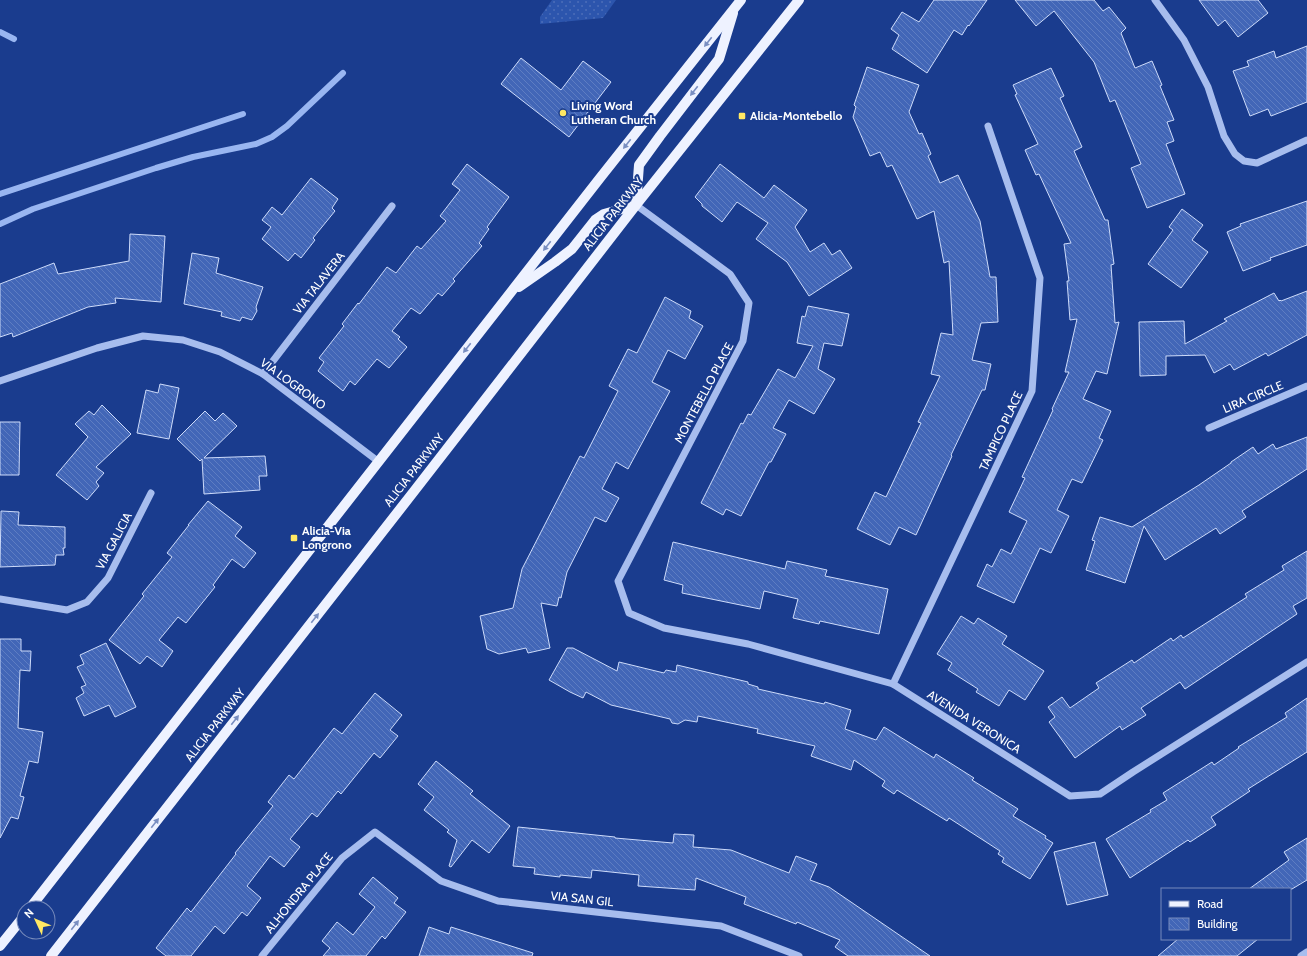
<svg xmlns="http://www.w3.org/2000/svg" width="1307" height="956" font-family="Cabin,sans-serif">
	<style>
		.park { fill: url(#park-dots) }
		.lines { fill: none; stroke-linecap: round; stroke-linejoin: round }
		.stream { stroke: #99b6f1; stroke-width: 6 }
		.building { fill: url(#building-back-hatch); stroke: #cddbfa }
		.minor { stroke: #a7bdee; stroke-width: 7 }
		.major { stroke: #eef2ff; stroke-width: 10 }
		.oneway { fill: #798ec1 }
		.poi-dot { fill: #ffe864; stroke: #1a3c8e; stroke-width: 1.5 }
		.labels { text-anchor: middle; stroke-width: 4; stroke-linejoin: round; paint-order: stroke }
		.poi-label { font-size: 12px; font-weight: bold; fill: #fff; stroke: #1a3c8e; text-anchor: start }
		.street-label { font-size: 12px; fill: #fff; stroke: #1a3c8e }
	</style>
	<defs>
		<pattern id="park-dots" width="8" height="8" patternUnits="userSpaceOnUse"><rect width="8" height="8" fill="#2c55ad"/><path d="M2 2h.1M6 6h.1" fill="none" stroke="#4c6eb9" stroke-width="1.8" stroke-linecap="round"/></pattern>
		<pattern id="building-back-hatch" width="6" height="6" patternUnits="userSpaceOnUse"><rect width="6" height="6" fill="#4266b7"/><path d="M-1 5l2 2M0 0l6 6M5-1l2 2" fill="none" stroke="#5e7dc2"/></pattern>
	</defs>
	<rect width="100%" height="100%" fill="#1a3c8e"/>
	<polygon class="park" points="552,0 616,0 603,18 540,24 540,17"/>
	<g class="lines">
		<g class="stream">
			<polyline points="0,32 14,39"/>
			<polyline points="0,194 243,114"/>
			<polyline points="0,224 33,209 156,168 193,157 256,144 272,137 287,126 343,73"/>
		</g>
	</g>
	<g class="building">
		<polygon points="934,0 987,0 969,26 968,25 962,35 954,30 927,73 892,49 899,35 891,29 902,12 919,22"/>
		<polygon points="1015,0 1094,0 1103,11 1109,7 1126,28 1121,33 1135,68 1152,61 1162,85 1160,86 1174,120 1167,122 1174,141 1166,144 1185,194 1147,208 1131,168 1141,164 1115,100 1110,102 1094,62 1054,11 1036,26"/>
		<polygon points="1199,0 1258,0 1268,13 1238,37 1225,20 1218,26"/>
		<polygon points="1307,46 1307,102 1271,116 1268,109 1250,116 1233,71 1249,66 1247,61 1274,51 1276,58"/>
		<polygon points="521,58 561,90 583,61 611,82 569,137 501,84"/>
		<polygon points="867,67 919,85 909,112 919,134 922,133 931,154 928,156 940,183 958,175 980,221 990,277 996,277 998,322 981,323 972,360 991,364 985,390 982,390 951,455 952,456 916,535 899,527 890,545 857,529 875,492 886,497 921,423 918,422 940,376 931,374 941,333 953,335 949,261 944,263 934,211 917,219 892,165 887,167 880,152 870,156 853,117 856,107 854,105"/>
		<polygon points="1051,68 1064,96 1060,98 1082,147 1074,151 1105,220 1108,220 1114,264 1111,265 1115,323 1119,322 1107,374 1096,371 1083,399 1111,411 1099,438 1103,440 1082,483 1072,479 1057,510 1069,516 1051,553 1040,548 1014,603 977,586 987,564 992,567 1001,549 1011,554 1027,521 1009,512 1025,478 1022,477 1053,410 1052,409 1069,372 1065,372 1077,319 1070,320 1067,281 1069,281 1064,244 1071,243 1039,174 1036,175 1025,150 1038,144 1015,95 1017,94 1013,85"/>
		<polygon points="467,164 509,197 487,227 489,229 479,243 482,246 453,279 455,281 442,296 438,293 420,314 411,308 392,331 400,337 398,339 407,347 389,368 377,359 355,385 350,381 343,391 318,371 324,362 319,358 344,326 342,324 358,303 359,304 387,267 396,273 417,246 421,249 446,221 440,216 460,190 452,184"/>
		<polygon points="720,164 764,198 774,185 807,210 795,227 810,252 824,243 832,255 840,250 852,268 809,296 787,262 756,239 768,223 737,202 722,222 702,206 702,204 695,197"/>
		<polygon points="311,178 338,199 332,208 335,211 313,238 315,240 301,258 295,253 288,261 262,239 271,227 262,220 272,207 282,215"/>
		<polygon points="1307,201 1307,245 1270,258 1271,260 1243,271 1227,232 1241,226 1240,224"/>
		<polygon points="1182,209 1203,225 1192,240 1208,252 1181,288 1148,264 1173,230 1169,227"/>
		<polygon points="130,234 165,236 161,302 115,298 116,303 88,307 13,337 12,333 0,337 0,284 54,263 58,274 129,261"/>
		<polygon points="192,253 219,258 216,273 263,287 256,307 257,311 252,320 242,317 240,321 221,316 222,312 184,304"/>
		<polygon points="1307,291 1307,335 1268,356 1266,353 1234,370 1230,364 1214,373 1205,355 1166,356 1166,375 1140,376 1139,322 1184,321 1185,344 1227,321 1224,319 1274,293 1279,301 1280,300 1281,301"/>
		<polygon points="665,297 691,311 689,318 703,326 685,359 668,350 652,382 670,391 628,469 616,462 602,489 619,498 606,522 595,517 567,572 561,598 559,597 557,606 541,603 550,648 528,653 526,648 499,654 487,649 480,616 513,608 522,569 580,456 584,458 618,391 609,386 628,349 637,353"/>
		<polygon points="808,306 849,314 842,346 824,343 818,369 835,379 814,414 789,400 773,428 786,434 771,462 769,462 741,516 726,509 723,515 701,503 741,423 743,424 748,414 751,415 778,369 795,378 813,346 797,343 802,316 805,317"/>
		<polygon points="160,384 179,388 169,439 137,433 146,390 158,393"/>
		<polygon points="102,405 131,434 96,467 104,473 96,482 99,486 87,500 56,475 88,437 75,424 89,411 94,415"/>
		<polygon points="205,411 215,421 223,413 237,426 204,458 265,456 267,476 259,476 260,490 204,494 202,459 200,461 177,439"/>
		<polygon points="0,422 20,422 19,475 0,475"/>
		<polygon points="1307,437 1307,469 1242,511 1246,517 1220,534 1216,528 1165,560 1144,526 1125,583 1086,570 1095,541 1092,540 1100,517 1132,527 1199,485 1231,463 1231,462 1253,447 1258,454 1273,444 1276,449"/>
		<polygon points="208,501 242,527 235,536 256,553 244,568 232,559 213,585 215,587 186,623 178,617 159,640 173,651 162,667 147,656 140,664 109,640 144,596 142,594 172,557 167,553 189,525 188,525"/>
		<polygon points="1,511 19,512 18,525 65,527 65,548 63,548 64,555 56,555 55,565 0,567"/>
		<polygon points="673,542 785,569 787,561 827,570 825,576 888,589 879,634 820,621 819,624 793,618 798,599 764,591 760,609 682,593 683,585 664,580"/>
		<polygon points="1307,551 1307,598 1293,606 1297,614 1185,689 1180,682 1141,708 1146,715 1122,730 1120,726 1075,758 1049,722 1055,717 1048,707 1062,697 1070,708 1099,688 1096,683 1132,660 1134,663 1171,638 1173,641 1181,635 1183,638 1247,597 1245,594 1284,570 1282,566"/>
		<polygon points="961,616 974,624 978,618 1007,636 1002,644 1044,671 1025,700 1009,690 999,706 976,692 978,689 948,670 952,663 937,654"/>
		<polygon points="0,639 21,639 21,651 31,651 30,671 20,670 18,728 43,732 38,763 29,761 20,796 24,797 18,819 11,817 0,838"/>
		<polygon points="106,643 136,707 115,717 109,705 84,716 76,698 84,693 81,687 86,685 77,667 84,664 80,655"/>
		<polygon points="567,648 573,648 617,671 619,662 664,673 666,670 676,672 677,665 748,682 748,684 758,687 758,689 824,704 825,702 851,710 845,729 876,740 884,727 934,758 936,754 974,778 972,780 1018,809 1013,816 1046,836 1045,838 1053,843 1030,879 1002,862 1004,858 998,854 1000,851 949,818 947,821 897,790 894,794 882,786 885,781 854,760 851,770 811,756 815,746 757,733 758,729 698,716 697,722 685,720 678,724 672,723 670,719 611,705 586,692 583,698 570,692 549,680"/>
		<polygon points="375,693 402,715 390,730 398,736 380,758 374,753 341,794 338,791 317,817 312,813 290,839 300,847 284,867 270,856 247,886 261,898 247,916 242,912 224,934 215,926 191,956 166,956 156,948 187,908 191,912 236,854 235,853 273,806 268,802 289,775 294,779 334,728 342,734"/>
		<polygon points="1307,698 1307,752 1248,789 1250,791 1211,817 1216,825 1190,842 1188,840 1130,878 1106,839 1151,812 1150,810 1167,800 1163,793 1212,762 1214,765 1239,748 1238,747 1287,717 1285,713"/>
		<polygon points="436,761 473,791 470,794 510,826 489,853 472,840 451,867 449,866 457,840 447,832 449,830 424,810 434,797 418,784"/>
		<polygon points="518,827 615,837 615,838 673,843 674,834 694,835 693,847 731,850 789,873 796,856 817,864 810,880 829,887 930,956 848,956 835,947 840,940 797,922 796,924 744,904 746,897 696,878 695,890 638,886 639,875 592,870 591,878 560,875 560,877 534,874 535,868 513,866"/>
		<polygon points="1307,838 1307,880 1292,889 1249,889 1289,860 1284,852"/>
		<polygon points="1095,842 1108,895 1067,905 1054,852"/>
		<polygon points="373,877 398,898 394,903 406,912 385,939 382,936 366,956 323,956 330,948 322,941 337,922 353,935 375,907 359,894"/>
		<polygon points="429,927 449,934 451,927 533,953 532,956 419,956"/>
		<polygon points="1178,939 1258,939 1237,956 1158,956"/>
	</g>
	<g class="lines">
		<g class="minor">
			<polyline points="1155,0 1184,40 1208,87 1224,136 1235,154 1244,161 1257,163 1307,140"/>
			<polyline points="636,205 730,274 749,303 743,341 618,581 629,613 664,628 748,644 893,684 1070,796 1100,794 1133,772 1307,662"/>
			<polyline points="263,374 392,206"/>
			<polyline points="0,381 97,348 143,336 183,340 220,352 263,374 379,462"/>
			<polyline points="1209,428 1307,386"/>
			<polyline points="0,599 67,610 87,602 108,578 151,493"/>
			<polyline points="893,684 1032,391 1040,278 988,126"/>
			<polyline points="262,956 342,858 375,832 441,881 498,901 721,926 799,956"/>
			<polyline points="1301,956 1307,952"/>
		</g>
		<g class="major">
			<polyline points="519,287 555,262 572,249 595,220 604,214 636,205 639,165 660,136 719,59 733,13"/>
			<polyline points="30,908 600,178 741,0"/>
			<polyline points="0,946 24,916"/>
			<polyline points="51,956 415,490 636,205 799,0"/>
		</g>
	</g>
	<defs><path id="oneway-solid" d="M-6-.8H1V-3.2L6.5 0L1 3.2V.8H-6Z"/></defs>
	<g class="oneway">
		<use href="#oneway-solid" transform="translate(708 42) rotate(128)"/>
		<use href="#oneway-solid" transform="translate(694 91) rotate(128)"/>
		<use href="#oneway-solid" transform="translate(627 144) rotate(128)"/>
		<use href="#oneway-solid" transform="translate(547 246) rotate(128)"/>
		<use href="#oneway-solid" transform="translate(467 348) rotate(128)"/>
		<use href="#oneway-solid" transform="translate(315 618) rotate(-52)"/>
		<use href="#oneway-solid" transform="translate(235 720) rotate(-52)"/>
		<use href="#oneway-solid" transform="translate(155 823) rotate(-52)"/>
		<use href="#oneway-solid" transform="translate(75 925) rotate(-52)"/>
	</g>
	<g class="poi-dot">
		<circle cx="563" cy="113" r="4"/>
		<rect x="738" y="112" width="8" height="8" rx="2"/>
		<rect x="290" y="534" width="8" height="8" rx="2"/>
	</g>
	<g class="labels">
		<g class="poi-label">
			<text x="571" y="110">Living Word<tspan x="571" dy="14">Lutheran Church</tspan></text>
			<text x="750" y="120">Alicia-Montebello</text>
			<text x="302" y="535">Alicia-Via<tspan x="302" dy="14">Longrono</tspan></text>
		</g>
		<g class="street-label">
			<text transform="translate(613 214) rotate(-52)" y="4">ALICIA PARKWAY</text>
			<text transform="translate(319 283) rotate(-52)" y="4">VIA TALAVERA</text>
			<text transform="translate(293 384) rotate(36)" y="4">VIA LOGRONO</text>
			<text transform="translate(704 393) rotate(-62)" y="4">MONTEBELLO PLACE</text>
			<text transform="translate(1253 397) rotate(-23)" y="4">LIRA CIRCLE</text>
			<text transform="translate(1001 431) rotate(-65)" y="4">TAMPICO PLACE</text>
			<text transform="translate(414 470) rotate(-52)" y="4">ALICIA PARKWAY</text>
			<text transform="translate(114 541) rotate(-62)" y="4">VIA GALICIA</text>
			<text transform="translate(974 722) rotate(32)" y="4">AVENIDA VERONICA</text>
			<text transform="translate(215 725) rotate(-52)" y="4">ALICIA PARKWAY</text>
			<text transform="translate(299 893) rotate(-51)" y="4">ALHONDRA PLACE</text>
			<text transform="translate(582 899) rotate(6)" y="4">VIA SAN GIL</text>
		</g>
	</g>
	<rect x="1161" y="888" width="130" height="52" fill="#1a3c8e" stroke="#768abb"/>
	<rect x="1169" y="901" width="20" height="6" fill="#eef2ff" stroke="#768abb"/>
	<text x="1197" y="908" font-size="12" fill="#ffffff">Road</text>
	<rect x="1169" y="918" width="20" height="12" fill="url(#building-back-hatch)" stroke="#768abb"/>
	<text x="1197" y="928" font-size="12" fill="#ffffff">Building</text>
	<g transform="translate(36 920) rotate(314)"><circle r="19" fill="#1a3c8e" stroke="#768abb"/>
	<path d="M0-3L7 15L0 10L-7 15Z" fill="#ffe864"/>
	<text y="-6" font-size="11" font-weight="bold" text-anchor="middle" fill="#ffffff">N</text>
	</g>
</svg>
